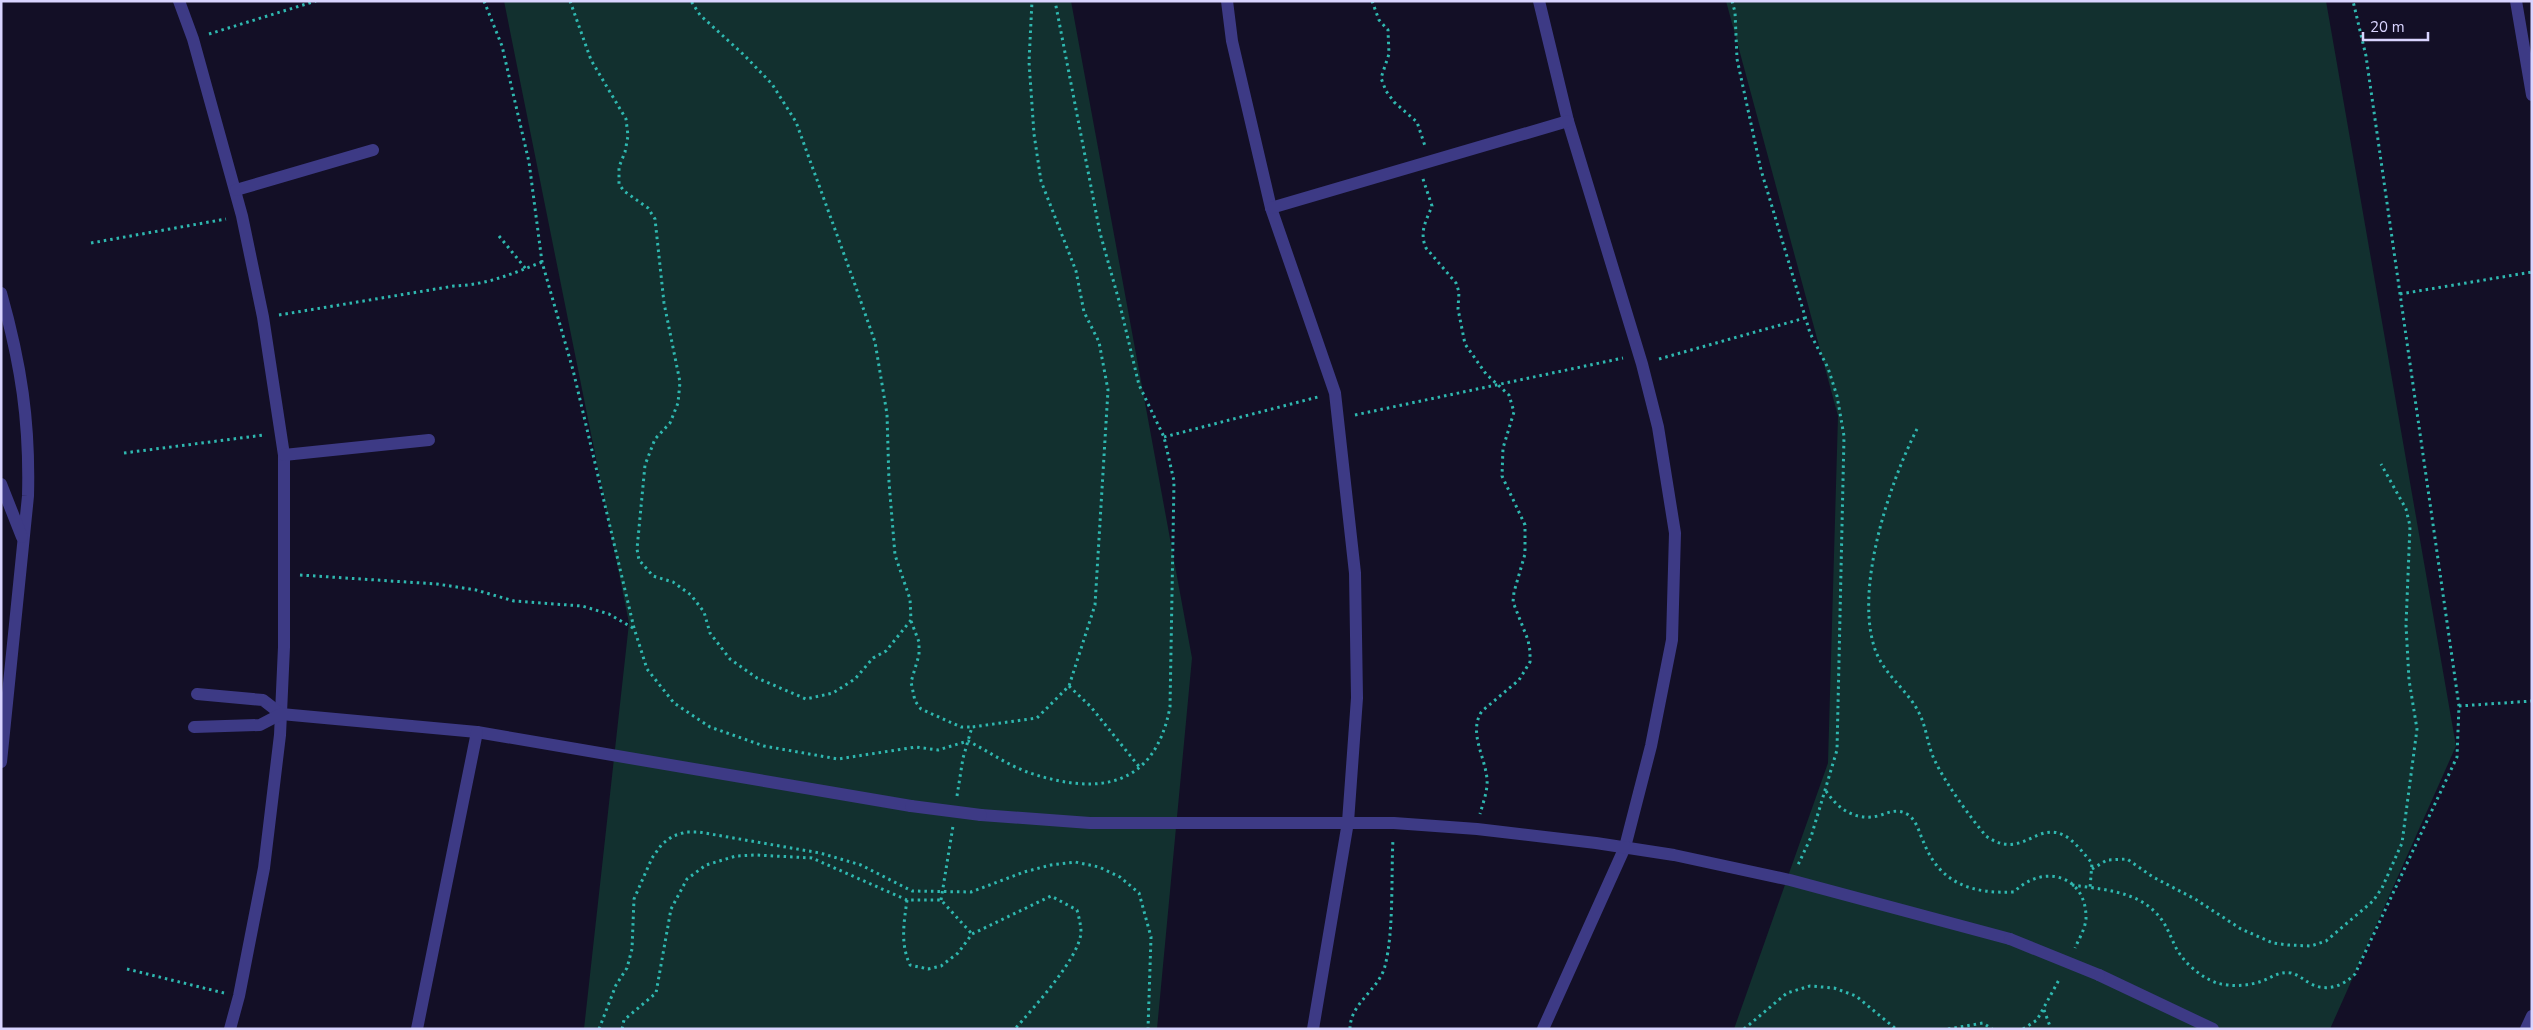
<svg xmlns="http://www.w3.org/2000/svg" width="2533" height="1030" font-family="'Nunito Sans',sans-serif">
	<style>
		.green { fill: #12302f }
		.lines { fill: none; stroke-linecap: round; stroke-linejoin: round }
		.path { stroke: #2fb8b0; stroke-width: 3; stroke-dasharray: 2.5 4; stroke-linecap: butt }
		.street { stroke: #3d3a85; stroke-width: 12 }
		.street-bridge { stroke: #3d3a85; stroke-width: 12 }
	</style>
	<rect width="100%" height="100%" fill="#130f26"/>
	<g class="green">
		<polygon points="504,1 1071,1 1192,658 1157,1029 584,1029 629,623"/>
		<polygon points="1726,1 2326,1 2456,746 2330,1029 1734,1029 1828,763 1838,416"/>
	</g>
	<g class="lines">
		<g class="path">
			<path d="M484,1L502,46L529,162L542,262L573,370L634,628L647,669L674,703L710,727L764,746L838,759L916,747L938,750L968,741C988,751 1009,766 1030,773C1099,796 1155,787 1170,707L1174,481L1164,437L1139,385L1119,301L1100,233L1055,1"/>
			<polyline points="570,1 591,60 626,119 628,136 625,152 619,167 619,184 624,191 648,208 655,219 664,303 680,382 678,403 670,423 655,439 645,465 637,549 639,560 653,576 673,582 691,595 704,612 710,633 730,659 757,678 806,699 833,693 855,679 873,658 886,651 911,620 910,599 895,555 889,482 887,414 875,342 853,279 796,122 772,84 744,55 700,15 691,1"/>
			<polyline points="1372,1 1379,20 1388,30 1389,54 1381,78 1386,91 1394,102 1417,122 1425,146"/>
			<polyline points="1732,1 1735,12 1737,59 1761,170 1810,333 1828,368 1837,396 1844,436 1837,750 1811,837 1798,865"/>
			<polyline points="209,34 316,1"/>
			<path d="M1423,179L1432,206C1426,221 1419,232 1426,248L1456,283L1459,292L1458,309L1465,344L1486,374L1509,395L1514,412L1503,448L1502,476L1525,525V554L1514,592L1513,602L1528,640L1530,651V662L1519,680L1482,711C1468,732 1485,756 1487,779C1488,790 1483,803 1480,814"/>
			<polyline points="499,236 526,269"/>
			<polyline points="91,243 226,219"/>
			<polyline points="2400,294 2532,272"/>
			<path d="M279,315L454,286C486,285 512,274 542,262"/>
			<polyline points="1659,359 1805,318"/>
			<polyline points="1355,415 1623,358"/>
			<path d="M1917,429C1889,484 1853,592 1876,652C1885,675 1907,690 1918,711C1927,727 1927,745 1935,761C1946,784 1970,817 1986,836C2023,862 2037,818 2067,837C2077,844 2084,854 2092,863L2090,888"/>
			<polyline points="1164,437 1318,397"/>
			<polyline points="124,453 264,435"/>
			<polyline points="300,575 437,584 476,590 514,601 582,606 609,614 633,628"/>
			<polyline points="911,621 919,642 919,655 911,682 915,701 921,709 961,727 972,727"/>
			<polyline points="1069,686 1091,707 1141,769"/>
			<polyline points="2459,706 2532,701"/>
			<path d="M1826,791C1838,809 1855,821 1878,816C1888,813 1896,808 1907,814C1917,820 1919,833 1924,843C1940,884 1973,894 2014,892C2043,863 2087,875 2086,919C2085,929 2079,939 2075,948"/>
			<polyline points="957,796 963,758 972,727 1037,718 1069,686 1095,605 1108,390 1099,342 1084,312 1076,271 1041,181 1034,134 1029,62 1032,1"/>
			<polyline points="2092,869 2107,860 2127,859 2153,877 2195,899 2241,929 2273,943 2288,945 2311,946 2326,941 2373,901 2382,888 2402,843 2417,729 2409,680 2406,625 2410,526 2406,509 2381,464"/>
			<path d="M2072,885C2100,889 2134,891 2154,911C2165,921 2169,933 2175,946C2183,962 2200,977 2217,983C2231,987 2249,986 2262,981C2273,977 2279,971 2291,973C2299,975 2304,980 2311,984C2327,992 2343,986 2355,974L2457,757L2459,706L2366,56L2353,1"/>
			<path d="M907,900C904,923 900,943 910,965L928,969L941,966L958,953L972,934L1051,896L1077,910C1079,918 1081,925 1081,933C1078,960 1033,1008 1015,1029"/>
			<polyline points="941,900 953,826"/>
			<polyline points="127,969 224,993"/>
			<polyline points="2044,1010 2051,1029"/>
			<polyline points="599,1029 616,985 627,968 632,949 634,899 652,858 662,844 673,836 686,832 699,832 820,853 861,865 912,891 971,892 1024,872 1051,865 1075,862 1099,867 1120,877 1139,893 1151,937 1148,1029"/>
			<polyline points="622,1029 624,1020 656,993 671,909 687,879 706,865 736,856 756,855 812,858 907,900 941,900 972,934"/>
			<path d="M1350,1029C1350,1003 1379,990 1385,966C1394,931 1391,876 1393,839"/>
			<polyline points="1744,1029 1787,993 1810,986 1834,988 1856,996 1896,1029"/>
			<polyline points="1948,1029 1983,1023 1992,1029"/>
			<polyline points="2023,1029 2037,1020 2060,978"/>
		</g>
		<g class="street">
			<polyline points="179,1 193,39 242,216 263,317 284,455 284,647 280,735 264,868 239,996 230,1029"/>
			<polyline points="1227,1 1232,41 1271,208 1335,393 1355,573 1357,698 1348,822 1313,1029"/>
			<polyline points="1539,1 1568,121 1642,364 1658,427 1675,533 1672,640 1651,746 1625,847 1543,1029"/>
			<polyline points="2516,1 2532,95"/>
			<polyline points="236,190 373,150"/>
			<polyline points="1271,208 1568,121"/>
			<path d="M1,293C21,364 30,422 28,496L1,762"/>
			<polyline points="284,455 429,440"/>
			<polyline points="1,484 22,537"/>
			<polyline points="197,694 263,700 281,714"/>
			<polyline points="194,727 260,725 281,714 477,732 911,806"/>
			<polyline points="981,815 1090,823 1394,823 1477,829 1596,843 1674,855 1790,880 2010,939"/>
			<polyline points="2099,975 2213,1029"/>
			<polyline points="417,1029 477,732"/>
			<polyline points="2526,1029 2532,1016"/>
		</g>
		<g class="street-bridge">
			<polyline points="911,806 981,815"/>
			<polyline points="2010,939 2099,975"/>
		</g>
	</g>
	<rect width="2533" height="1030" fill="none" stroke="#d9d4ff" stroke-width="5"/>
	<path d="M2363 32v8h65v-8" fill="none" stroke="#d9d4ff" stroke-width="2.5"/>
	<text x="2370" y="32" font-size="15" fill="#d9d4ff" stroke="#130f26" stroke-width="4" paint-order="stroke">20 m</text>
</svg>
